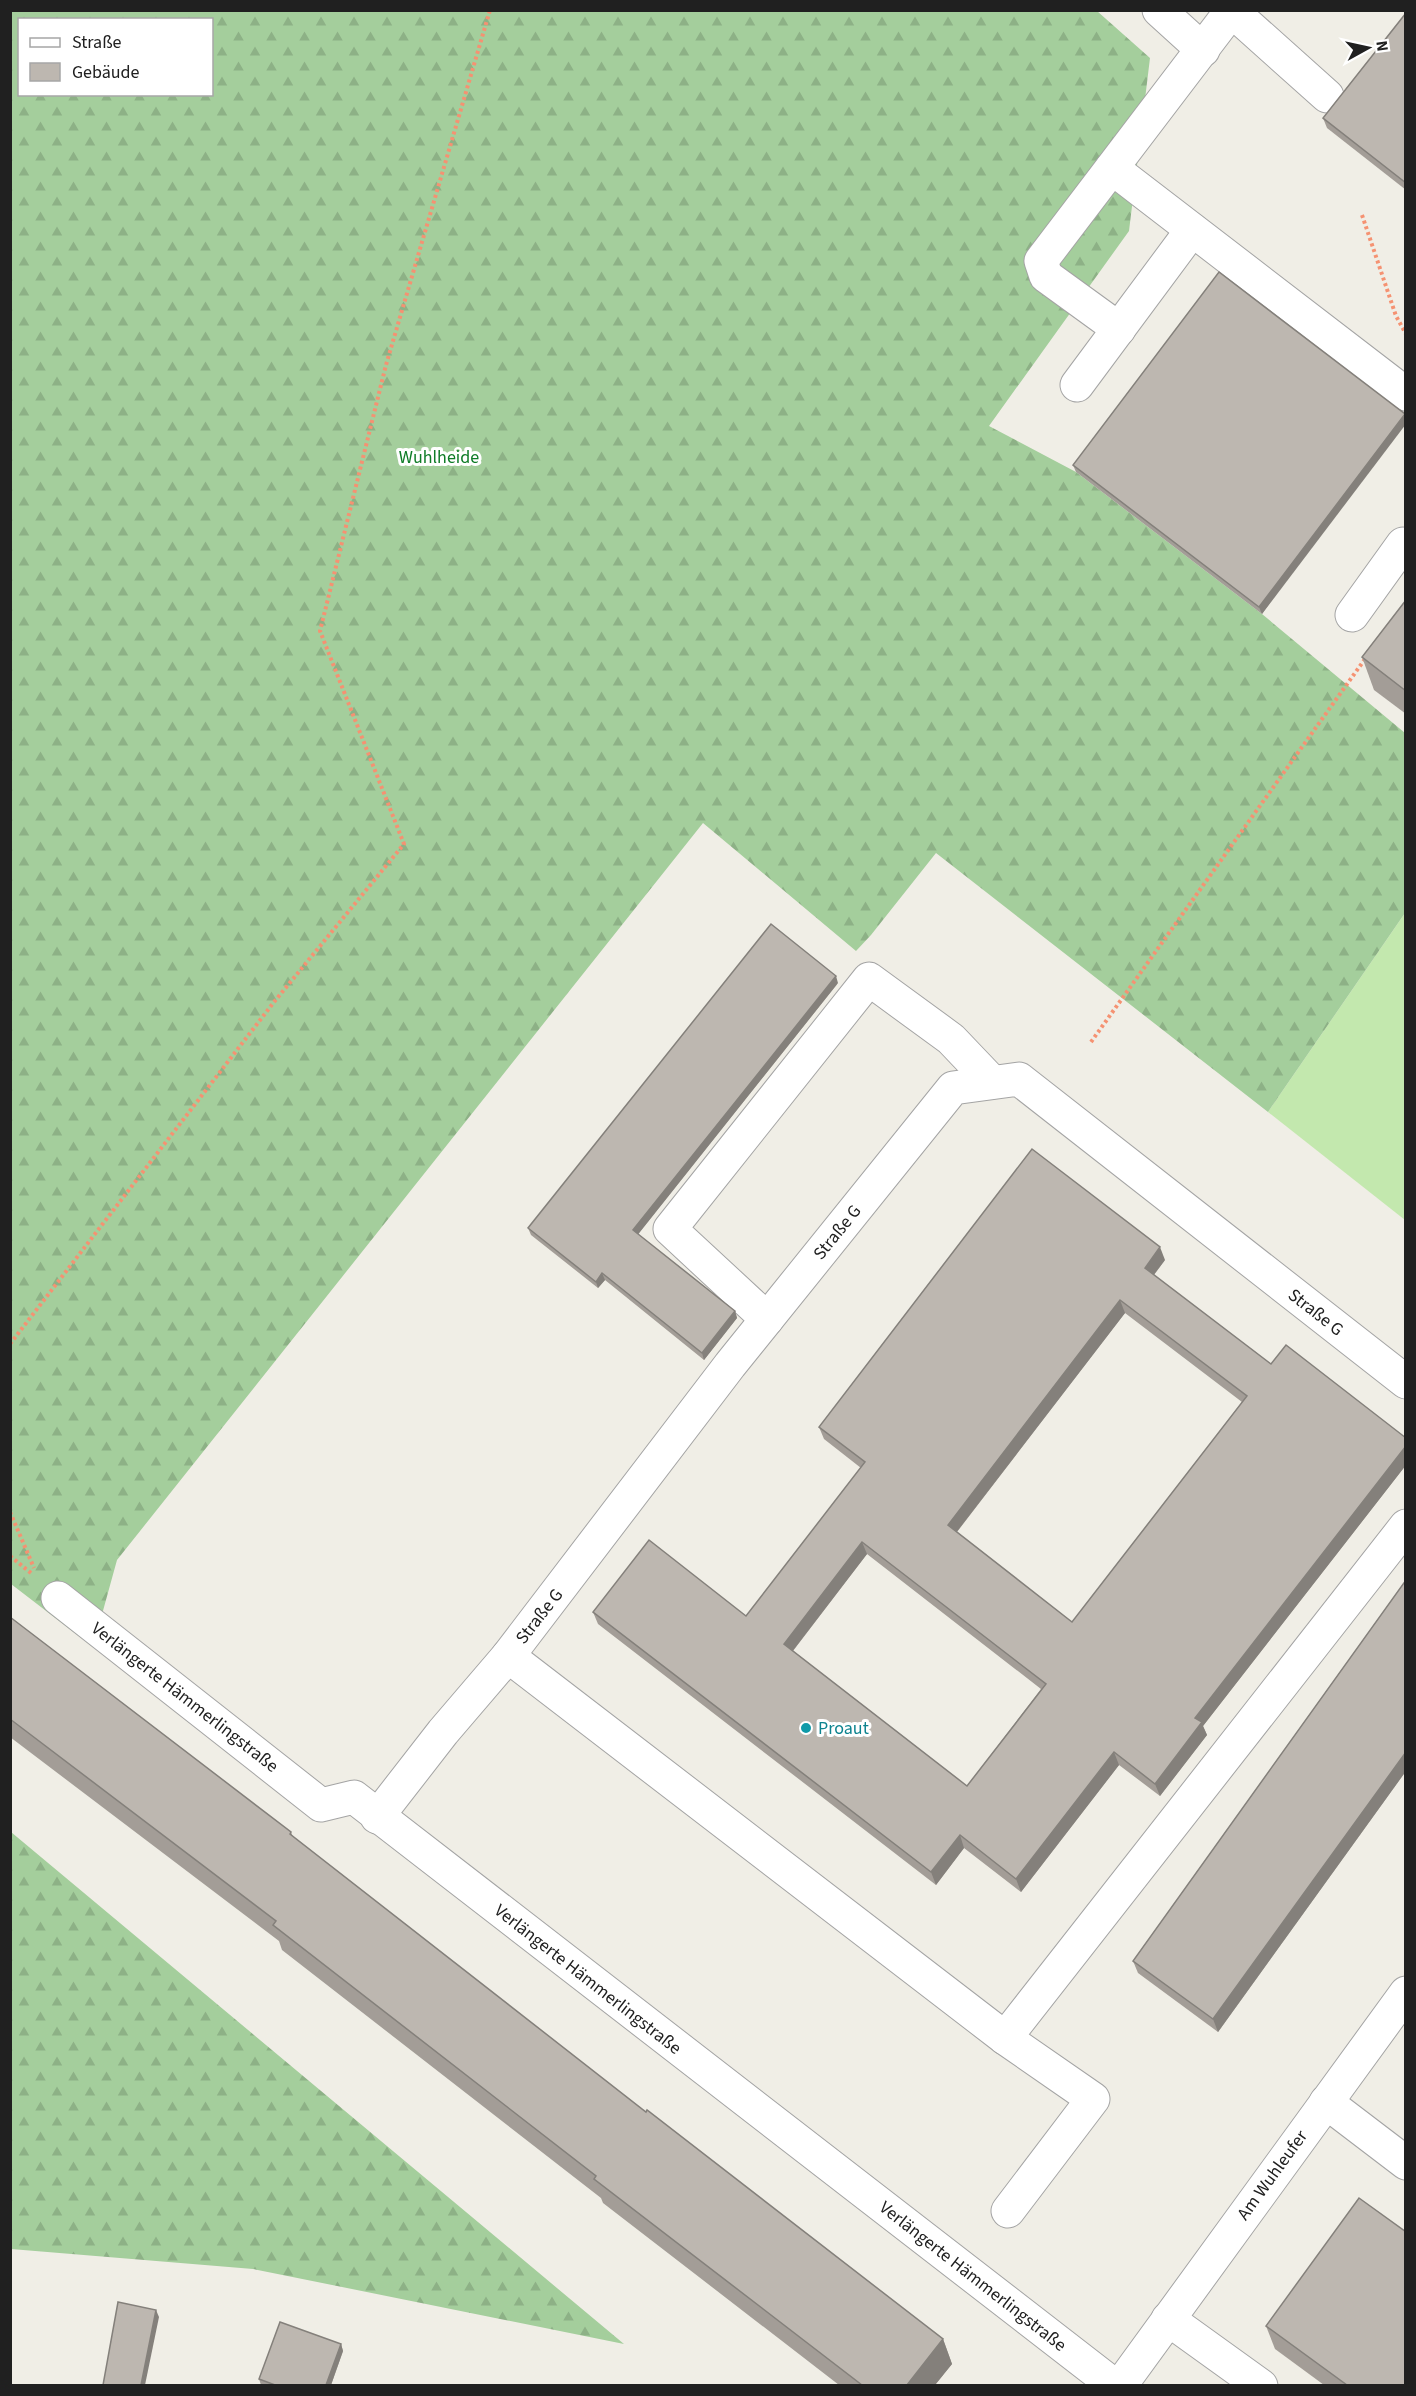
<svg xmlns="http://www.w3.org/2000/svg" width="1416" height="2396" font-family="'Source Sans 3',sans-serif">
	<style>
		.grass { fill: #c3e8ae }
		.forest { fill: url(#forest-firs); fill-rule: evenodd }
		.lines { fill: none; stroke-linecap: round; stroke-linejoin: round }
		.minor-casing { stroke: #a4a4a4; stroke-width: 35 }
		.path { stroke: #f59272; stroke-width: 4; stroke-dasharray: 3 3; stroke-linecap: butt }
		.minor { stroke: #fff; stroke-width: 33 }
		.wall { fill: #a39d97; fill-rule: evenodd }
		.shaded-wall { fill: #84807b }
		.building { fill: #bdb7b0; stroke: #84807b; stroke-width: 1.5; fill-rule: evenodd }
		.culture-dot { fill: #0f9aa8; stroke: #fff; stroke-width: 2 }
		.labels { text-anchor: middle; stroke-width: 6; stroke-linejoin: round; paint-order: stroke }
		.park-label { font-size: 18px; fill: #0f7c27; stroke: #fff }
		.street-label { font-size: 18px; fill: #202020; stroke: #fff }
		.culture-label { font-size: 18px; fill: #0d838f; stroke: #fff; text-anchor: start }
	</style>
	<defs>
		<pattern id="forest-firs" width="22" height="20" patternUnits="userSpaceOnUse" patternTransform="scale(1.5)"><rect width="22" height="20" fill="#a4ce9c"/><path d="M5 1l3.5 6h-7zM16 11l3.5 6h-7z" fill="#8db186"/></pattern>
	</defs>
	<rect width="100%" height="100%" fill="#f0eee6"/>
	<polygon class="grass" points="1405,913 1405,1220 1268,1112"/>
	<g class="forest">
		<path d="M10,11H1097L1150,58L1129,231L989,426L1076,472L1262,614L1405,733V913L1268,1112L936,853L871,935L856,951L703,823L117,1560L93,1647L11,1584ZM20,20H212V94H20Z"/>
		<polygon points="11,1832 624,2344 253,2269 11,2249"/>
	</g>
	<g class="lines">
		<g class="minor-casing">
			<g id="minor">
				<polyline points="1159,10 1203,50"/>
				<polyline points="1232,11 1327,96"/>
				<polyline points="1112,168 1406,394"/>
				<polyline points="1119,329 1046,276 1041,261 1232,10"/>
				<polyline points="1077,385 1192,230"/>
				<polyline points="1352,615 1403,544"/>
				<polyline points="767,1319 670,1229 869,979 951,1039 992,1082"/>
				<polyline points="58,1598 321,1805 354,1797 1115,2386"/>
				<polyline points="508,1656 1005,2038 1406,1526"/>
				<polyline points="377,1817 443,1732 508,1656 730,1365 953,1088 1019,1079 1406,1382"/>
				<polyline points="1005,2038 1093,2099 1008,2211"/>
				<polyline points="1326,2102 1406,2163"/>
				<polyline points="1168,2319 1261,2386"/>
				<polyline points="1120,2386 1406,1993"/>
			</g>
		</g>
		<g class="path">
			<polyline points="1362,215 1396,316 1406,334"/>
			<polyline points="1091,1042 1365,659"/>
			<polyline points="10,1344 274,1002 404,844 320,631 386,365 490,10"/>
			<polyline points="10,1512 34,1568"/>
			<polyline points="10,1556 31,1573"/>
		</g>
		<use href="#minor" class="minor"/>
	</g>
	<g class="wall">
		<polygon points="1406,13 1406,190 1327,128 1323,118"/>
		<polygon points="1405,414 1262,614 1076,472 1073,465"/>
		<polygon points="1406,600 1406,714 1374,690 1362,657"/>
		<polygon points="838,983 638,1234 735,1311 737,1318 704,1360 605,1280 598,1288 531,1235 528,1228"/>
		<path d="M1165,1260L1154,1275L1271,1364L1406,1438V1465L1203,1726L1207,1735L1160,1796L1119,1765L1021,1892L964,1848L936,1885L598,1624L593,1612L746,1616L861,1468L824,1439L819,1427ZM1125,1313L1242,1402L1072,1622L957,1532ZM867,1554L1041,1689L967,1786L793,1651Z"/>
		<polygon points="1406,1580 1406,1771 1218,2032 1138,1973 1133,1961"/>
		<polygon points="10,1617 291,1832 293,1837 646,2112 943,2339 952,2364 935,2385 839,2385 603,2203 601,2198 282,1950 279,1941 10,1737"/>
		<polygon points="1266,2326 1406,2385 1324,2385 1275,2349"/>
		<polygon points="341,2344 343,2351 331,2385 261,2385 259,2379"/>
	</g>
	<g class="shaded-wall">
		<polygon points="1405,414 1406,424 1262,614 1259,607"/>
		<polygon points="836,976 838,983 636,1237 633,1230"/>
		<polygon points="1160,1247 1165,1260 1149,1281 1145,1268"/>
		<polygon points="602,1273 605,1280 598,1288 596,1282"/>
		<polygon points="1120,1300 1125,1313 952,1538 948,1525"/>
		<polygon points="735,1311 737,1318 704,1360 702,1353"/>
		<polygon points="1406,1446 1406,1465 1203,1726 1207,1735 1160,1796 1155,1784 1195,1718"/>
		<polygon points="862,1542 867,1554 788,1657 784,1644"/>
		<polygon points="1114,1752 1119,1765 1021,1892 1016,1879"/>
		<polygon points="1406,1752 1406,1771 1218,2032 1213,2019"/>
		<polygon points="960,1835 964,1848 936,1885 931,1872"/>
		<polygon points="156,2310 159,2317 145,2385 141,2385"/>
		<polygon points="943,2339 952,2364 935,2385 907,2385"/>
		<polygon points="341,2344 343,2351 331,2385 326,2385"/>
	</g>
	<g class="building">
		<polygon points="1406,13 1406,183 1323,118"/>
		<polygon points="1219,272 1405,414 1259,607 1073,465"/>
		<polygon points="1406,600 1406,691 1362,657"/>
		<polygon points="771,924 836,976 633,1230 735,1311 702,1353 602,1273 596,1282 528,1228"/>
		<path d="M1032,1149L1160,1247L1145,1268L1271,1364L1286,1345L1406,1438V1446L1195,1718L1202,1722L1155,1784L1114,1752L1016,1879L960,1835L931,1872L593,1612L649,1540L746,1616L865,1462L819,1427ZM1120,1300L1247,1396L1072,1622L948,1525ZM862,1542L1046,1684L967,1786L784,1644Z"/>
		<polygon points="1406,1580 1406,1752 1213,2019 1133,1961"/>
		<polygon points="10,1617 291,1832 290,1834 646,2112 647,2110 943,2339 907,2385 862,2385 594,2179 596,2176 273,1925 276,1921 10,1719"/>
		<polygon points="1359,2198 1406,2232 1406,2385 1347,2385 1266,2326"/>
		<polygon points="118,2302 156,2310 141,2385 103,2385"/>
		<polygon points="280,2322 341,2344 326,2385 275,2385 259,2379"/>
	</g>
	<circle class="culture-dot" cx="806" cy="1728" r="6"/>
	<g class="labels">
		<g class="park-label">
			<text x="439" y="463">Wuhlheide</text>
		</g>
		<g class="street-label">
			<text transform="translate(837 1232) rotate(-51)" y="6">Straße G</text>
			<text transform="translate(1316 1312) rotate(38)" y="6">Straße G</text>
			<text transform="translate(539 1616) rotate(-52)" y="6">Straße G</text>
			<text transform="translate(185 1697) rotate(38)" y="6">Verlängerte Hämmerlingstraße</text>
			<text transform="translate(588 1979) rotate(38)" y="6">Verlängerte Hämmerlingstraße</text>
			<text transform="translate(1272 2175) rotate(-54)" y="6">Am Wuhleufer</text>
			<text transform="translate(973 2276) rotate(38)" y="6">Verlängerte Hämmerlingstraße</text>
		</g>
		<g class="culture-label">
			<text x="818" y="1734">Proaut</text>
		</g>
	</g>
	<rect width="1416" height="2396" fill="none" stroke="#202020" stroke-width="24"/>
	<rect x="18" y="18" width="195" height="78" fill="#ffffff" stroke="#a6a6a6" stroke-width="1.5"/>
	<rect x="30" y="38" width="30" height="9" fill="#ffffff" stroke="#a6a6a6" stroke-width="1.5"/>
	<text x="72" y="48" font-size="18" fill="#202020">Straße</text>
	<rect x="30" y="63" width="30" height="18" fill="#bdb7b0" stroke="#a6a6a6" stroke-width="1.5"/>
	<text x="72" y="78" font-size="18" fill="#202020">Gebäude</text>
	<g transform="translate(1368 48) rotate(82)" stroke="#ffffff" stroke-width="4.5" paint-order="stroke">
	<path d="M0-4.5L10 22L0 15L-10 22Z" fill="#202020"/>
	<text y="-9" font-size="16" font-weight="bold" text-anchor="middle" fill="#202020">N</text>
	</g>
</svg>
